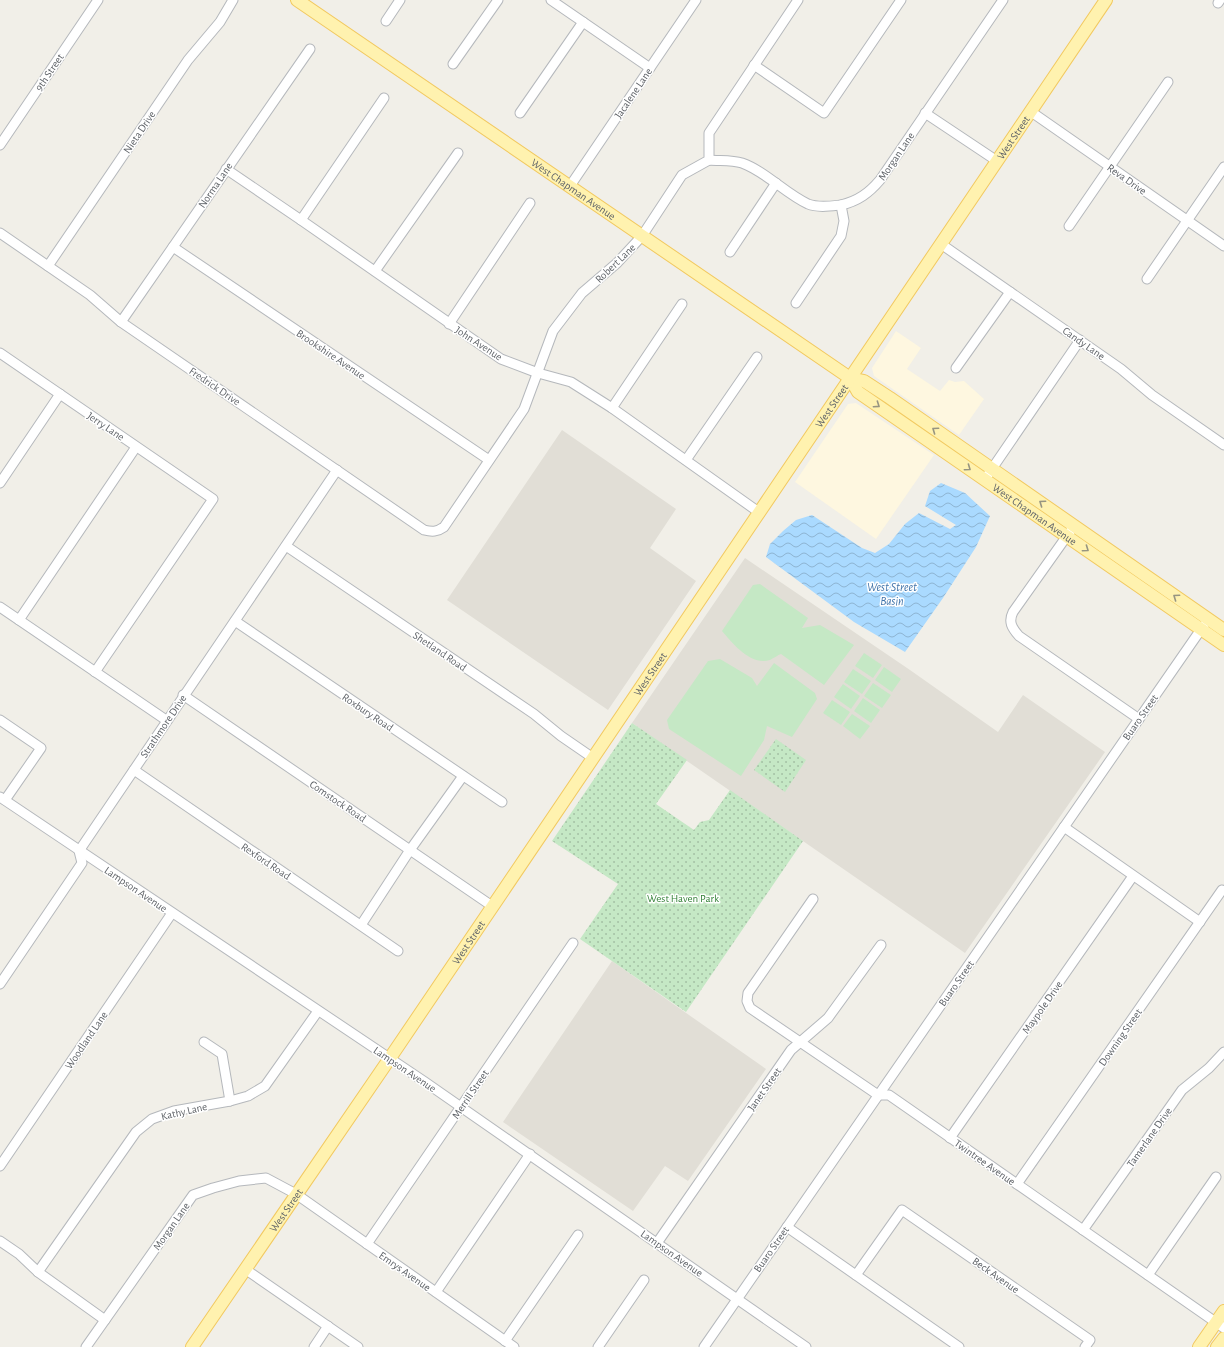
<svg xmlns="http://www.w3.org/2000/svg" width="1224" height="1347" font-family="'Alegreya Sans',sans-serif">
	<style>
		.commercial { fill: #fef7e0 }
		.education { fill: #e1ded6 }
		.park { fill: url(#park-dots) }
		.pitch { fill: #c5e8c5 }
		.water { fill: url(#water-waves) }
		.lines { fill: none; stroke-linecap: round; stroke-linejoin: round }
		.minor-casing { stroke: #b5b8bc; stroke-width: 11 }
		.major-casing { stroke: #f2c960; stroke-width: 14 }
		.minor { stroke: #fff; stroke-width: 9 }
		.major { stroke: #fff2af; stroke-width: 12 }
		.oneway { stroke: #979581 }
		.labels { text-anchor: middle; stroke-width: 3; stroke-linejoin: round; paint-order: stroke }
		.street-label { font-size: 11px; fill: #5f6368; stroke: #fff }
		.park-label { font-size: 11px; fill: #348238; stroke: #fff }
		.water-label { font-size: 12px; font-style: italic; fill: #4174aa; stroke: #fff }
	</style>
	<defs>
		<pattern id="park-dots" width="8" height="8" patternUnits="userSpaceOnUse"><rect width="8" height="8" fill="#c5e8c5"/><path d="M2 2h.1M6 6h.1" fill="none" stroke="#a3c0a4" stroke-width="1.8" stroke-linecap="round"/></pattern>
		<pattern id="water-waves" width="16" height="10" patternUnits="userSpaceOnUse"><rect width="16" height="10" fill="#aadaff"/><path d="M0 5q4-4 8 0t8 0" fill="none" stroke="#8eb4d2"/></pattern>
	</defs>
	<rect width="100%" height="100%" fill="#f1efe8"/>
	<g class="commercial">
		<polygon points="896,331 921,348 907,369 940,391 949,380 955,382 964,381 984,399 959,435 874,376 872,368"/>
		<polygon points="856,403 934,455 876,539 795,482 848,404"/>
	</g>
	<g class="education">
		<polygon points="562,430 676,509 650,548 696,581 608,710 447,600"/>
		<polygon points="745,558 910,670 998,732 1023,695 1105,752 965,953 632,723"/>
		<polygon points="612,961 766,1069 688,1181 665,1166 633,1211 503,1122"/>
	</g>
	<g class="park">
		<polygon points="632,723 687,760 656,804 694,830 700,822 709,820 730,790 803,841 686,1012 580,939 618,884 552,841"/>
		<polygon points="776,739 806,760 785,792 754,770"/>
	</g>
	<g class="pitch">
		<path d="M760,584L808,618L802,628L820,625L854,645L824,685L781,654C778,655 774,658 770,660C751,666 733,644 722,631L753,585Z"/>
		<polygon points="864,653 882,665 873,678 855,666"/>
		<polygon points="720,659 752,678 757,686 774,663 815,693 817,699 792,737 767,726 764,740 741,776 669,729 667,720 708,661"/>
		<polygon points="884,667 901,679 892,692 875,680"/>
		<polygon points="853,669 871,681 862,694 844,682"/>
		<polygon points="873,683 891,695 882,708 864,696"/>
		<polygon points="843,684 860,696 851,709 834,697"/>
		<polygon points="863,698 880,710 871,723 854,711"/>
		<polygon points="832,700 850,712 841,725 823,713"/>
		<polygon points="852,714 870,726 860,739 843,726"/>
	</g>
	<polygon class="water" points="941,483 965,493 990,516 976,547 943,598 905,652 854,622 766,557 770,544 783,531 796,520 812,515 862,548 875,553 889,544 905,524 919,513 950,529 956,525 925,506 930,491"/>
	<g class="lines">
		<g class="minor-casing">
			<g id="minor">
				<polyline points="551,0 650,68"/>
				<polyline points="1218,3 1220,0"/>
				<polyline points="386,21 400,0"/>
				<polyline points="453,64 498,0"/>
				<polyline points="754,65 824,113 901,0"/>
				<polyline points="1030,111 1224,246"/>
				<polyline points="520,113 583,22"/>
				<polyline points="925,113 997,161"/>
				<polyline points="0,145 98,0"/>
				<path d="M709,160C720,161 732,160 742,163C765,171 786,194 808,204C818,208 831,206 841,205"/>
				<polyline points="226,169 301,220 501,359 538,373 571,382 612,408 760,513"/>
				<polyline points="570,186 696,0"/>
				<polyline points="301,220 384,98"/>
				<polyline points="1069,226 1168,82"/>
				<path d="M0,233L90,295L121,322L424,530C432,532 437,532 444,527L524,409L553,331L582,293L617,263L642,236L682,175L709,160V133L798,0"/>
				<polyline points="941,244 1121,369 1152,395 1224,445"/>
				<polyline points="173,247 489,460"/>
				<polyline points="730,252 776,183"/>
				<polyline points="48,266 188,60 220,22 233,0"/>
				<polyline points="375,271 458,153"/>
				<polyline points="1147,279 1224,167"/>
				<path d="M796,303L841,236L844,221L841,205C858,201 869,193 880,180L1003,0"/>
				<polyline points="121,322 310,49"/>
				<polyline points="449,324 530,203"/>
				<polyline points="0,353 213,499 95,672"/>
				<polyline points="956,368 1010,292"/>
				<polyline points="612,408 682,304"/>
				<polyline points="686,460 757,357"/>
				<polyline points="985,479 1080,340"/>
				<polyline points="0,483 60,394"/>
				<path d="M1074,526L1013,612C1008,622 1012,628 1019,636L1139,719"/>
				<polyline points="286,546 534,714 561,736 593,758"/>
				<polyline points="0,607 166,720"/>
				<polyline points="19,620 136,447"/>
				<polyline points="235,621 502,802"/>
				<polyline points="183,695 492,906"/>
				<polyline points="0,720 41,748 5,800"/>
				<polyline points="134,770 398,951"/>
				<polyline points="0,797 425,1082 806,1347"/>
				<polyline points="1064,827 1200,922"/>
				<polyline points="813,899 748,993 747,1001 750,1008 878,1095 889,1095 1224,1328"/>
				<polyline points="361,925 410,850 463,776"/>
				<polyline points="0,984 82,863 79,851 337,470"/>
				<polyline points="204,1042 222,1054 230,1101"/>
				<polyline points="950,1138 1133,876"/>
				<polyline points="0,1166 172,913"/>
				<polyline points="1017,1184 1222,890"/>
				<polyline points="787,1227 959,1347"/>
				<polyline points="1083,1230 1170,1107 1182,1090 1209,1068 1224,1052"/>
				<polyline points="0,1241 19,1254 38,1272 105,1320"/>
				<polyline points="657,1243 791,1050 828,1018 881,945"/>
				<polyline points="367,1244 573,943"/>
				<polyline points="245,1269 358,1347"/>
				<polyline points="38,1272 136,1132 152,1119 174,1111 230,1101 248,1096 265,1086 318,1011"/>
				<polyline points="856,1275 902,1210 1090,1340 1085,1347"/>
				<polyline points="1148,1275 1216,1177"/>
				<polyline points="436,1292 530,1154"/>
				<polyline points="505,1341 578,1235"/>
				<polyline points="86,1347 193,1195 213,1188 239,1181 266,1178 296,1194 514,1347"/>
				<polyline points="314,1347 328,1326"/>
				<polyline points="598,1347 644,1280"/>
				<polyline points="704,1347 1204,625"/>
			</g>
		</g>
		<g class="major-casing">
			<g id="major">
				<path id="s1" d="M297,0L850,378L864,381L890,398L1224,630"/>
				<path id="s2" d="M850,378L858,392L1224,645"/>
				<path id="s3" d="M192,1347L390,1058L1106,0"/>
				<polyline points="1199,1347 1224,1311"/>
				<polyline points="1217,1347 1224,1338"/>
			</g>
		</g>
		<use href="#minor" class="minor"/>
		<use href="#major" class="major"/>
	</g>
	<defs><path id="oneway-chevron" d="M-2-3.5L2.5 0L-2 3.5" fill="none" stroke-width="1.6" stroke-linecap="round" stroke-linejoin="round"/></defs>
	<g class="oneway">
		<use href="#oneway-chevron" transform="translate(877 405) rotate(34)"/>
		<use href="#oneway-chevron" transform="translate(935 430) rotate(-145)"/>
		<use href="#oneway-chevron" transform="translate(968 468) rotate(35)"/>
		<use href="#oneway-chevron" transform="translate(1042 503) rotate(-145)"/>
		<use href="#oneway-chevron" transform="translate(1086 549) rotate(35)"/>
		<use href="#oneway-chevron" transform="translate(1176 597) rotate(-145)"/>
	</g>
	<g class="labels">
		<g class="street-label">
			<text transform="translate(49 72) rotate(-56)" y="4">9th Street</text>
			<text transform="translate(633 93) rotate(-56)" y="4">Jacalene Lane</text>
			<text transform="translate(139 132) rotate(-56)" y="4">Nieta Drive</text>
			<text dy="4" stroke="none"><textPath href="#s3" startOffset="1462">West Street</textPath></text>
			<text transform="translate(896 156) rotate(-56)" y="4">Morgan Lane</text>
			<text transform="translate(1127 179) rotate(35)" y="4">Reva Drive</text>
			<text transform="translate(215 185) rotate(-56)" y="4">Norma Lane</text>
			<text dy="4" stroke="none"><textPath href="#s1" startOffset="335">West Chapman Avenue</textPath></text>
			<text transform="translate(615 263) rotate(-44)" y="4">Robert Lane</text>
			<text transform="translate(479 343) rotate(33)" y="4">John Avenue</text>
			<text transform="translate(1084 343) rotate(35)" y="4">Candy Lane</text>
			<text transform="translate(331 354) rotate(34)" y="4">Brookshire Avenue</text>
			<text transform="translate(215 386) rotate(34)" y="4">Fredrick Drive</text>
			<text dy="4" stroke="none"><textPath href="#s3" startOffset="1138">West Street</textPath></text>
			<text transform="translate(106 426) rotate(34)" y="4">Jerry Lane</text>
			<text dy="4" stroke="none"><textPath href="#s2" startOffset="231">West Chapman Avenue</textPath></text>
			<text transform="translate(440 651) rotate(34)" y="4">Shetland Road</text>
			<text dy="4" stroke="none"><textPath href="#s3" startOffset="814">West Street</textPath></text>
			<text transform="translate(368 712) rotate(34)" y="4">Roxbury Road</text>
			<text transform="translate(1140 717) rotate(-55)" y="4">Buaro Street</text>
			<text transform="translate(163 726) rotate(-56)" y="4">Strathmore Drive</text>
			<text transform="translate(338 801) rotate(34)" y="4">Comstock Road</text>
			<text transform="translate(266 861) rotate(34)" y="4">Rexford Road</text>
			<text transform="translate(136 889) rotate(34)" y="4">Lampson Avenue</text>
			<text dy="4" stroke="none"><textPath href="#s3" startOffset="490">West Street</textPath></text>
			<text transform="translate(956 983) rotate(-55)" y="4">Buaro Street</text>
			<text transform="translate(1042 1007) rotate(-55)" y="4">Maypole Drive</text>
			<text transform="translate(1120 1037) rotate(-55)" y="4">Downing Street</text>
			<text transform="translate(86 1040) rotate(-56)" y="4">Woodland Lane</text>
			<text transform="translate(405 1069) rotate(34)" y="4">Lampson Avenue</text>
			<text transform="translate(764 1089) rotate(-55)" y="4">Janet Street</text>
			<text transform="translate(470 1094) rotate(-56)" y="4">Merrill Street</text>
			<text transform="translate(184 1111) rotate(-13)" y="4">Kathy Lane</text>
			<text transform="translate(1149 1137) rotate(-55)" y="4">Tamerlane Drive</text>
			<text transform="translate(985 1162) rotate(35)" y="4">Twintree Avenue</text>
			<text dy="4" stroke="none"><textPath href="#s3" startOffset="166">West Street</textPath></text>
			<text transform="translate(171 1226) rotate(-55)" y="4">Morgan Lane</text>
			<text transform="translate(771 1249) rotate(-55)" y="4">Buaro Street</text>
			<text transform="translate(672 1253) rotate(35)" y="4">Lampson Avenue</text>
			<text transform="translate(405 1271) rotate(35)" y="4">Emrys Avenue</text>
			<text transform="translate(996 1275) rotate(35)" y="4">Beck Avenue</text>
		</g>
		<g class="park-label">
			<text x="683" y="902">West Haven Park</text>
		</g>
		<g class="water-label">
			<text x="892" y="591">West Street<tspan x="892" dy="14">Basin</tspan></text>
		</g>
	</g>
</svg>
